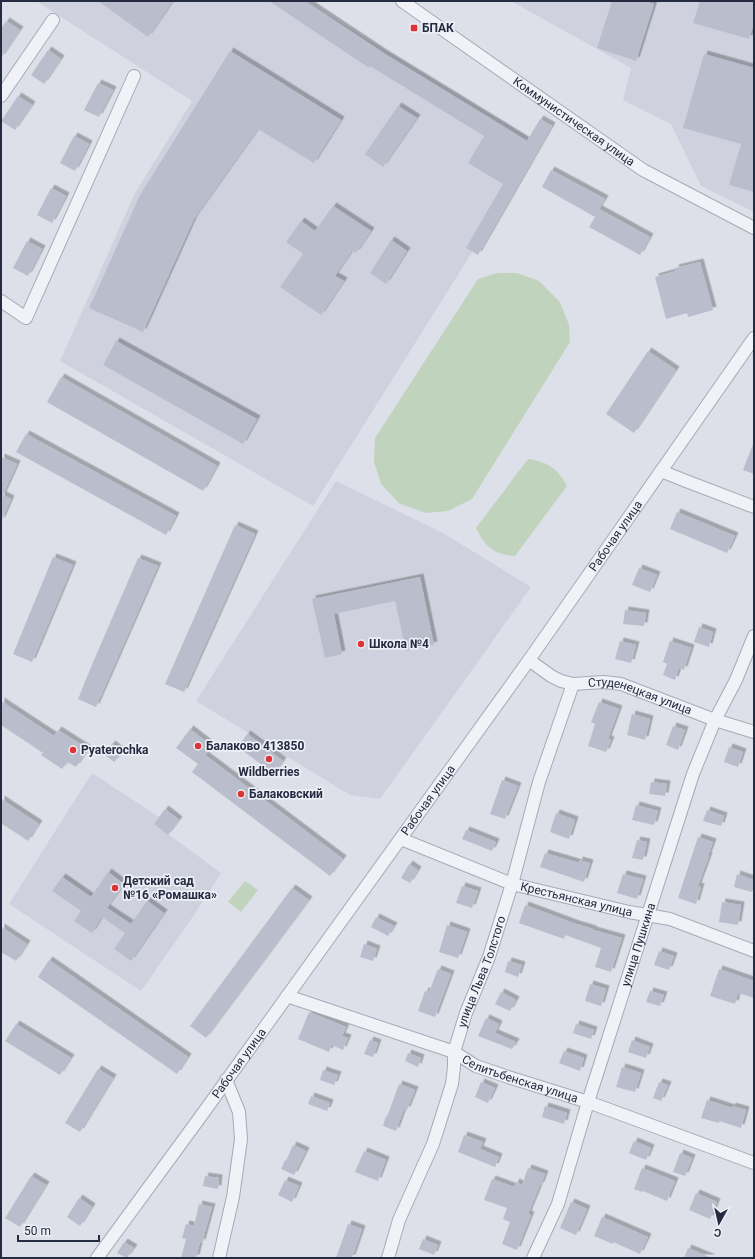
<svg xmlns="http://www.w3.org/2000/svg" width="755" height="1259" font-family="Roboto,sans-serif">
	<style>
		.built { fill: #cfd2de }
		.green { fill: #c0d3bd }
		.building { fill: #babecc; filter: url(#shadow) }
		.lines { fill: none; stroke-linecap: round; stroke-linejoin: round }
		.minor-casing { stroke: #a6aab7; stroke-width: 14 }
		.minor { stroke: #f0f2f7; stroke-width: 12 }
		.poi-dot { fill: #dc3436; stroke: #edeff6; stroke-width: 1.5 }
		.labels { text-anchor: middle; stroke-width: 3.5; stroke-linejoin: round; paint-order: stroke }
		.poi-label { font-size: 12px; font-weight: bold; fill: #252b41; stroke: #edeff6; text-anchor: start }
		.street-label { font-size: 12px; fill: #252b41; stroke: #edeff6 }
	</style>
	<defs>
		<filter id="shadow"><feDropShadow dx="3.5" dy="-3.5" stdDeviation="0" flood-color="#0004"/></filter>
	</defs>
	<rect width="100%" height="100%" fill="#dde0e9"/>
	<g class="built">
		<polygon points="36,1 305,1 540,144 313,506 60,361 135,193 192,101"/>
		<polygon points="511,1 754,1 754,212 701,186 671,124 623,100 631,68"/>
		<polygon points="336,481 443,533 531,587 380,799 350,795 196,701"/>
		<polygon points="92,773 159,817 154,824 221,873 194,915 141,991 9,904"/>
	</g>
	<g class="green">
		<polygon points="497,273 517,273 539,281 560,302 569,325 570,342 472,499 448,511 426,513 400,504 381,484 374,462 375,438 478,279"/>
		<path d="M528,459C548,462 557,468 567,486L515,556C493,554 486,548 476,528Z"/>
		<polygon points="245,881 258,890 241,912 228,902"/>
	</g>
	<g class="building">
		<polygon points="98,1 173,1 148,37"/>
		<polygon points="269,1 305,1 385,54 527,141 540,119 552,126 478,255 466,248 503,184 468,163 484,136 370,66 369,68"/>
		<polygon points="612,1 645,1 654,4 636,61 597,48"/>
		<polygon points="700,1 754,1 754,23 749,39 693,23"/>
		<polygon points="6,21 20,30 1,58 1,29"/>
		<polygon points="48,50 61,59 44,84 31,75"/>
		<polygon points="230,51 341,120 314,163 258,129 194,219 143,332 89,308 140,195"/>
		<polygon points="704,54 754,68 754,192 729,185 741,144 683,128"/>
		<polygon points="98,83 113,90 99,117 84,110"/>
		<polygon points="18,96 32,105 15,130 1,121"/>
		<polygon points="398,106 417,118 383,167 365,154"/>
		<polygon points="74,136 89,144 75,171 60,163"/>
		<polygon points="551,170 605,199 599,209 650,237 640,255 589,227 595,217 542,187"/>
		<polygon points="51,188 66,196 52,223 37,215"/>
		<polygon points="333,206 371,231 356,253 352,251 335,276 344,281 321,315 280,287 303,254 286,242 301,221 315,231"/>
		<polygon points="391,240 407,251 386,284 370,273"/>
		<polygon points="27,241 42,249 28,276 13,268"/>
		<polygon points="700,262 713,310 688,317 687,313 666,319 655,277 676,271 675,268"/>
		<polygon points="116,341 257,419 243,444 103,365"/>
		<polygon points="648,351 676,370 634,433 606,414"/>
		<polygon points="61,377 217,466 203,491 47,402"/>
		<polygon points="26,434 176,516 166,535 16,452"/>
		<polygon points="753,444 754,444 754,474 743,470"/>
		<polygon points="1,457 17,464 3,495 11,499 1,522"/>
		<polygon points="677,512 735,536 727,553 670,529"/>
		<polygon points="235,525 255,534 184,692 165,684"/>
		<polygon points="53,557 73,565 32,662 13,654"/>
		<polygon points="138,558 158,566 96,707 78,699 91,667"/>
		<polygon points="639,568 657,575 650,592 632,585"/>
		<polygon points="420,577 434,645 406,651 395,601 334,614 342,654 325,658 312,599"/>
		<polygon points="625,610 646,613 644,626 623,624"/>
		<polygon points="699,627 713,632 709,647 694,642"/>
		<polygon points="620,641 636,645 631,663 615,659"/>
		<polygon points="670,641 691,648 684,670 679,668 675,680 663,675 667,664 663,662"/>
		<polygon points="1,701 54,736 58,730 88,749 76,767 67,762 62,769 41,755 43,753 1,725"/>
		<polygon points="599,702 619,709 608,739 611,740 606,752 588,746 595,724 591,722"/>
		<polygon points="632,714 650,719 645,740 627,735"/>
		<polygon points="673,726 685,730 678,750 666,745"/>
		<polygon points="190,729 212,746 205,755 343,859 330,876 192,772 198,764 176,748"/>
		<polygon points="247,734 283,761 274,774 238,747"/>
		<polygon points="112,744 122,752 114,762 104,754"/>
		<polygon points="729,747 743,752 738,767 724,762"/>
		<polygon points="502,780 518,786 505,819 490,814"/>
		<polygon points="651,782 667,784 665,796 649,794"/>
		<polygon points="1,799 39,824 28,841 1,823"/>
		<polygon points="636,805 658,811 654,825 632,820"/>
		<polygon points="165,809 179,820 168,835 154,824"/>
		<polygon points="707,810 724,816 721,826 703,821"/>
		<polygon points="556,813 575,820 569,839 550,832"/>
		<polygon points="466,830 496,842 492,851 462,839"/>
		<polygon points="698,837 713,842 708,856 709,856 698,886 701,887 696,904 678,898"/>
		<polygon points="637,840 647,842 643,860 632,858"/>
		<polygon points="545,853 579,863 579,860 590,863 584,882 540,867"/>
		<polygon points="409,864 418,870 410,883 401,878"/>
		<polygon points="108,872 124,884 107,908 131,924 147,901 164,913 131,961 114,949 125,933 102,917 92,933 74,921 81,911 52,891 62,877 91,897"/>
		<polygon points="623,874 643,879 637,899 617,893"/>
		<polygon points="737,874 754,880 754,887 752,892 734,887"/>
		<polygon points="462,886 478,891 472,908 456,903"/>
		<polygon points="292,888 309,900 206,1038 190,1026"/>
		<polygon points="722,902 741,905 738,925 719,922"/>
		<polygon points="525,905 576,924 593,929 593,930 622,938 611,972 595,967 601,948 565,935 564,939 519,923"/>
		<polygon points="376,917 394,926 388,936 371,927"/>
		<polygon points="447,925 467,932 458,958 439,952"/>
		<polygon points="1,927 27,944 16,961 1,952"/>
		<polygon points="364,944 377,949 373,961 360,957"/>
		<polygon points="659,951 674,956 669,970 654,965"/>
		<polygon points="49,960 188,1057 177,1074 38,977"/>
		<polygon points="508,961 522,965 518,977 505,972"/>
		<polygon points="438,969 451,974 435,1017 418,1011 425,991 429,992"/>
		<polygon points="719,969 754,981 754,998 738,993 735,1004 710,996"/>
		<polygon points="590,984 606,989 601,1006 585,1001"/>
		<polygon points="650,991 664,995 660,1006 646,1002"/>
		<polygon points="501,992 516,1000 510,1011 495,1004"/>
		<polygon points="309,1012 346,1027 342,1036 348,1038 343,1050 331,1045 329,1052 298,1039"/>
		<polygon points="486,1018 499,1024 495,1033 516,1042 512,1049 478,1036"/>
		<polygon points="16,1024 71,1058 60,1075 5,1041"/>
		<polygon points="576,1024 594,1030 591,1039 573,1033"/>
		<polygon points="370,1040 378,1043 373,1057 364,1054"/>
		<polygon points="632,1040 650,1047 646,1058 628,1052"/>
		<polygon points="564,1051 584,1058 580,1071 559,1063"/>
		<polygon points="408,1053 421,1058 418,1067 405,1061"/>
		<polygon points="622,1067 641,1073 635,1092 616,1087"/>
		<polygon points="98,1069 113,1078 80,1132 65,1123"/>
		<polygon points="323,1070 338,1075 334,1085 320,1080"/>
		<polygon points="481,1082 495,1088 488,1103 475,1097"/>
		<polygon points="659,1082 668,1085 661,1101 653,1098"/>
		<polygon points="399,1084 415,1090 407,1110 404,1109 396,1131 383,1126 386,1116 387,1117"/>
		<polygon points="311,1096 330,1103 327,1111 308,1104"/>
		<polygon points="707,1100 732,1108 732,1106 746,1110 741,1128 719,1121 719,1123 701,1118"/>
		<polygon points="545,1106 567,1113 564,1124 542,1117"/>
		<polygon points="464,1135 483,1142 480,1149 499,1157 495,1167 458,1152"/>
		<polygon points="634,1141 651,1148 646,1160 629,1153"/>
		<polygon points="293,1145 306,1151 294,1175 281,1169 285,1160 286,1161"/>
		<polygon points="364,1151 386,1160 378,1181 355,1172"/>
		<polygon points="680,1153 692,1158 685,1176 673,1172"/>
		<polygon points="528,1168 545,1174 541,1185 540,1185 528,1214 531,1215 517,1250 502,1244 510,1222 503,1219 507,1208 484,1200 492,1179 514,1187 516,1182 522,1185"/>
		<polygon points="642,1168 675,1181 667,1201 643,1191 642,1192 634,1189"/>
		<polygon points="31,1176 46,1185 20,1227 5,1218"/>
		<polygon points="205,1176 219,1178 218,1189 203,1186"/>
		<polygon points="285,1180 299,1186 292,1202 278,1195"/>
		<polygon points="696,1193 717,1202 710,1219 689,1210"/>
		<polygon points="79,1198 92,1207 80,1226 67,1217"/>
		<polygon points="571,1202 587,1209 576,1235 560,1228"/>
		<polygon points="199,1204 212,1207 202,1243 200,1242 196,1258 181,1258 186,1239 182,1238 186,1224 194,1226"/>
		<polygon points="602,1217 648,1237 640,1254 613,1242 613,1244 594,1236"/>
		<polygon points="348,1224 362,1229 352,1258 336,1258"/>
		<polygon points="423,1239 438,1245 434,1255 419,1249"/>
		<polygon points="124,1242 134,1248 127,1258 117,1253"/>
		<polygon points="688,1248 712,1258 684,1258"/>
	</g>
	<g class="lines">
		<g class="minor-casing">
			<g id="minor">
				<path id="s1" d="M402,1L643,170L754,228"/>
				<polyline points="1,96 53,20"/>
				<polyline points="1,301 26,318 134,76"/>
				<polyline points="661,471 686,481 754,507"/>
				<path id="s2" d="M529,660L551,676L561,681L573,684L604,682L621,684L715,720L754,732"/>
				<path id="s3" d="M401,839L512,884L629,912L670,919L754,951"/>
				<path id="s4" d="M287,996L454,1052L476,1066L508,1077L588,1102L754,1163"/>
				<path id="s5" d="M97,1258L201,1116L529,660L754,338"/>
				<polyline points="219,1258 233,1197 241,1139 239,1112 226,1080"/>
				<path id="s6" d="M388,1258L399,1220L433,1144L452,1084L454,1067V1052L466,1013L489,957L512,884L539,782L573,684"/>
				<path id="s7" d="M533,1258L558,1204L588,1102L693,774L715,720L736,680L754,636"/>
			</g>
		</g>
		<use href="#minor" class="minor"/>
	</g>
	<g class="poi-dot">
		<rect x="410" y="24" width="8" height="8" rx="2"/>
		<circle cx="361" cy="644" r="4"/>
		<circle cx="198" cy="746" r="4"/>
		<circle cx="73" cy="750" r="4"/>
		<circle cx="269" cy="759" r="4"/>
		<circle cx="241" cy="794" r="4"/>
		<circle cx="115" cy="888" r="4"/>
	</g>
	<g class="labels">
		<g class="poi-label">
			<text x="422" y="32">БПАК</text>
			<text x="369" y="648">Школа №4</text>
			<text x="206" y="750">Балаково 413850</text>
			<text x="81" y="754">Pyaterochka</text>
			<text x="269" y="776" text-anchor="middle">Wildberries</text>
			<text x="249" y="798">Балаковский</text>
			<text x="123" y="885">Детский сад<tspan x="123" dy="14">№16 «Ромашка»</tspan></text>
		</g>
		<g class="street-label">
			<text dy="4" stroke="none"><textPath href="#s1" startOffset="210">Коммунистическая улица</textPath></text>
			<text dy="4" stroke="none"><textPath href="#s5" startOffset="889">Рабочая улица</textPath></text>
			<text dy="4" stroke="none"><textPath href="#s2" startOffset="120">Студенецкая улица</textPath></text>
			<text dy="4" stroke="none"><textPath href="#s5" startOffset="565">Рабочая улица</textPath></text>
			<text dy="4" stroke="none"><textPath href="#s3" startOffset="186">Крестьянская улица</textPath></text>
			<text dy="4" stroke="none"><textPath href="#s7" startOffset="331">улица Пушкина</textPath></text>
			<text dy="4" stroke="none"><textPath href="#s6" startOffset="303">улица Льва Толстого</textPath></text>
			<text dy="4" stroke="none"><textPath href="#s5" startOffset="241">Рабочая улица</textPath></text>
			<text dy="4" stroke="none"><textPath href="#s4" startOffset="248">Селитьбенская улица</textPath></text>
		</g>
	</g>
	<rect width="755" height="1259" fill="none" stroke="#252b41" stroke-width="4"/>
	<g transform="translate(719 1223) rotate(188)" stroke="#edeff6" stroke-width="3" paint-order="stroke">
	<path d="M0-3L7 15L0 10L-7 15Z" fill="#252b41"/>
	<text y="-6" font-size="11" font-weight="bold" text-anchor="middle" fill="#252b41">С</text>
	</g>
	<path d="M18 1235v6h81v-6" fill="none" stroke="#252b41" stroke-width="2"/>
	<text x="24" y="1235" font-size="12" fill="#252b41" stroke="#edeff6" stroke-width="3" paint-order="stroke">50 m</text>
</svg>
